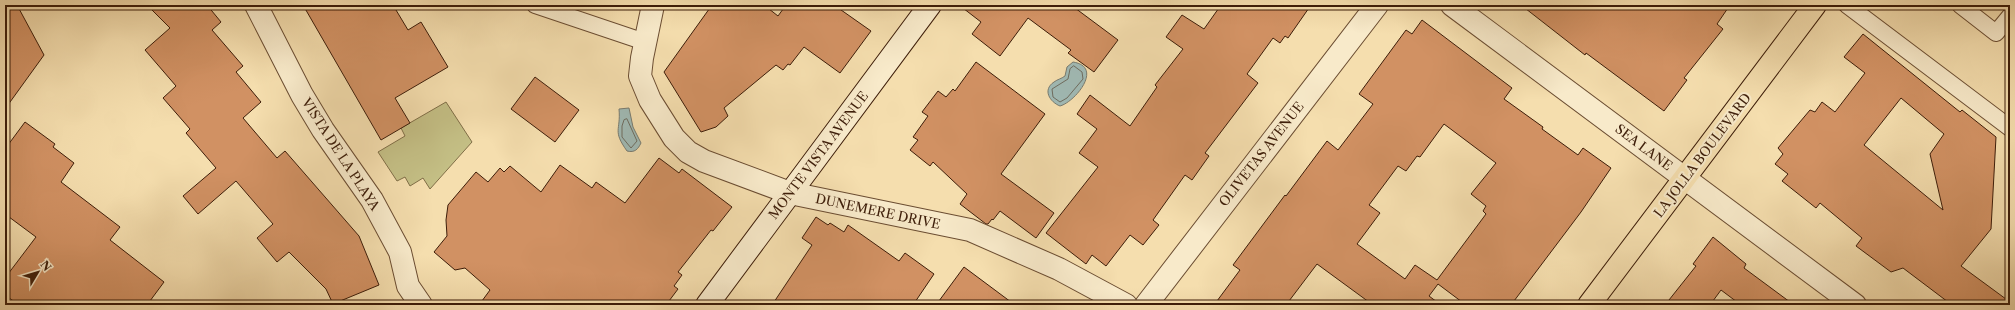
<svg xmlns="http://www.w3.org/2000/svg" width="2015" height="310" font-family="'Libre Caslon Text',serif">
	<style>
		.green { fill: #c4bf85; stroke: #806e47 }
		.water { fill: #a0bab5; stroke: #787b70 }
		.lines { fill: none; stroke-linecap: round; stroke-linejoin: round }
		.shore { stroke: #6e6c5f; stroke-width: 1 }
		.building { fill: #d19163; stroke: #3d1d09; fill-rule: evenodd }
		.lane-casing { stroke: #6b4d32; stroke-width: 18 }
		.street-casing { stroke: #6b4d32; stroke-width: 24 }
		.secondary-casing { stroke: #3d1d09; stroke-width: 24 }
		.primary-casing { stroke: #3d1d09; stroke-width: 24 }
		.lane { stroke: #f8eaca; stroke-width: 16 }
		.street { stroke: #f8eaca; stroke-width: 22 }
		.secondary { stroke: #f8eaca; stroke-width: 22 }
		.primary { stroke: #f5deae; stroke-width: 22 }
		.labels { text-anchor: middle; stroke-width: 4; stroke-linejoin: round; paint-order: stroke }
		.street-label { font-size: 13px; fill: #3d1d09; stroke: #f8eaca }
	</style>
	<rect width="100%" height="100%" fill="#f5deae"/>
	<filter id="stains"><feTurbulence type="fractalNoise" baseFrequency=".005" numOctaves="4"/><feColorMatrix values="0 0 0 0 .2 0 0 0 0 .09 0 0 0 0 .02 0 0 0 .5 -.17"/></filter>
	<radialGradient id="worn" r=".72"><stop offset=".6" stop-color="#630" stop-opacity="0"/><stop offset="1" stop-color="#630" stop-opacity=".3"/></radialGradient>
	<polygon class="green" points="446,102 472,142 430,189 423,178 410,186 405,177 397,181 378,152 405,136 401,128"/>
	<g class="water">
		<path d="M1073,62C1104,67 1075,102 1060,106C1050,102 1042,90 1054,82C1058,79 1061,79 1065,76L1067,67Z"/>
		<path d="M629,108L633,127L641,143C638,149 635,153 627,151C612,130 621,131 619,109Z"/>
	</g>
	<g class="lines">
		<g class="shore">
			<polygon points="1074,66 1082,72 1083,79 1067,98 1060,102 1053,97 1052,89 1068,79 1070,69"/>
			<polygon points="627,119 637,141 631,148 622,137 622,126 624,120"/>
		</g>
	</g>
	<g class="building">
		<polygon points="5,5 17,5 44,55 5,109"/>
		<polygon points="147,5 207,5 221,22 212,30 243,66 236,72 261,102 243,118 277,158 285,151 359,236 379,285 333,304 326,289 289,252 277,262 257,238 273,224 236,181 198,214 183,196 216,168 186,133 190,129 163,98 176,86 145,50 170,28"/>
		<polygon points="303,5 393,5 408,30 421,22 448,67 395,98 410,123 381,140"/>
		<polygon points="712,5 764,5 778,16 786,5 834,5 871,31 840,73 804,47 790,65 788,64 783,70 776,65 724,108 728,116 716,127 701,132 664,72"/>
		<polygon points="959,5 1071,5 1118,40 1094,72 1068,53 1071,50 1028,18 1000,56 972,34 981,22"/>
		<polygon points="1221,5 1311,5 1288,38 1285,36 1280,43 1273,38 1247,74 1258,83 1205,153 1209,156 1192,180 1185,175 1153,220 1159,225 1143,245 1130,235 1106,266 1092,255 1086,264 1046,233 1098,167 1079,153 1097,129 1077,114 1090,95 1130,126 1157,87 1155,85 1183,49 1166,37 1182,15 1204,29"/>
		<polygon points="1521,5 1730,5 1717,24 1723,29 1684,78 1687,80 1664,111 1586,53 1585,55"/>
		<path d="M1422,20L1512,88L1504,99L1543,127L1542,129L1578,155L1583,148L1611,168L1581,212L1511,305H1466L1438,284L1429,296L1441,305H1373L1317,264L1286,305H1214L1240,270L1233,265L1285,195L1286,196L1327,141L1338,150L1373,104L1359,94L1406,30L1412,34ZM1444,124L1496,163L1471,194L1486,206L1483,211L1486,214L1437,280L1415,265L1405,279L1357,244L1380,213L1369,205L1398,166L1406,171L1417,156L1420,157Z"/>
		<path d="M1863,34L1960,112L1962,110L1996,137L1991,229L1961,266L2010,302V305H1952L1903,268L1891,272L1856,246L1862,238L1820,203L1816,208L1782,181L1788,174L1775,164L1783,154L1778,148L1810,110L1815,112L1822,102L1835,112L1865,73L1844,57ZM1901,98L1944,134L1930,154L1943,210L1864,145Z"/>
		<polygon points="976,62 1045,114 1001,174 1054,213 1036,238 1000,211 993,220 992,219 988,224 986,224 960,204 967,194 933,162 930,166 910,150 918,140 913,137 928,116 922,112 938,91 946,97 953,89 955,91"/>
		<polygon points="535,77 579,110 555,142 511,109"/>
		<polygon points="25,122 55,144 53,147 74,163 61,182 120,227 110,240 164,282 147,305 19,305 5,295 5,278 36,237 5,214 5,149"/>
		<polygon points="659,158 679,173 682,169 732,207 713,231 711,230 678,272 682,275 674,286 678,289 666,305 479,305 490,290 465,268 455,270 434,252 447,236 446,220 448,205 476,172 488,182 500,168 504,172 510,166 541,192 560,165 592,188 596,182 625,203"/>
		<polygon points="816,217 828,225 830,223 844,232 848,225 899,261 905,253 934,274 913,305 772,305 812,245 802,238"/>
		<polygon points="1713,237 1746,264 1744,268 1794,305 1741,305 1721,290 1710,305 1665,305 1696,266 1693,264"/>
		<polygon points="964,267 1015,305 936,305"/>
	</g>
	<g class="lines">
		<g class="lane-casing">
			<g id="lane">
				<polyline points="535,5 645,42"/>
				<polyline points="1847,5 2010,128"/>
				<polyline points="1960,5 1996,33 2010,16"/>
			</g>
		</g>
		<g class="street-casing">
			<g id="street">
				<polyline points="256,5 302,95 323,130 372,200 400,252 408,286 421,305"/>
				<polyline points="653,5 642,58 640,76 650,100 674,138 688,152 704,161 790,193 970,230 1059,269 1126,305"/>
				<polyline points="1452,5 1855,305"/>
				<polyline points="1146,305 1377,5"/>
			</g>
		</g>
		<g class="secondary-casing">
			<polyline id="secondary" points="707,305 930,5"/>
		</g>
		<g class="primary-casing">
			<polyline id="primary" points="1589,305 1815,5"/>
		</g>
		<use href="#lane" class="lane"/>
		<use href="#street" class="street"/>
		<use href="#secondary" class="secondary"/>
		<use href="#primary" class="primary"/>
	</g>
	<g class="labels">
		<g class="street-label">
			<text transform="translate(1644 147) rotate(37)" y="5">SEA LANE</text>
			<text transform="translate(341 154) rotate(57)" y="5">VISTA DE LA PLAYA</text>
			<text transform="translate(1261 154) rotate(-52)" y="5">OLIVETAS AVENUE</text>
			<text transform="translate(818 155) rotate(-53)" y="5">MONTE VISTA AVENUE</text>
			<text transform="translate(1702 155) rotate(-53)" y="5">LA JOLLA BOULEVARD</text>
			<text transform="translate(878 211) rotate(12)" y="5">DUNEMERE DRIVE</text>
		</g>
	</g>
	<rect width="2015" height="310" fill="none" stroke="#f5deae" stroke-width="20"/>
	<rect x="6" y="6" width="2003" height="298" fill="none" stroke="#3d1d09" stroke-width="2"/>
	<rect x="10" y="10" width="1995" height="290" fill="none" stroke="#3d1d09"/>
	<g transform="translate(38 272) rotate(52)" stroke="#f8eaca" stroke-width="3" paint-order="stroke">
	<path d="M0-3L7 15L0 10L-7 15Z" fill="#3d1d09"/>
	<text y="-6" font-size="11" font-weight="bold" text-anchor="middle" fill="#3d1d09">N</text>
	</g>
	<rect width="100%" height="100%" filter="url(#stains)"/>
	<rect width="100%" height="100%" fill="url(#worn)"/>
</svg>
